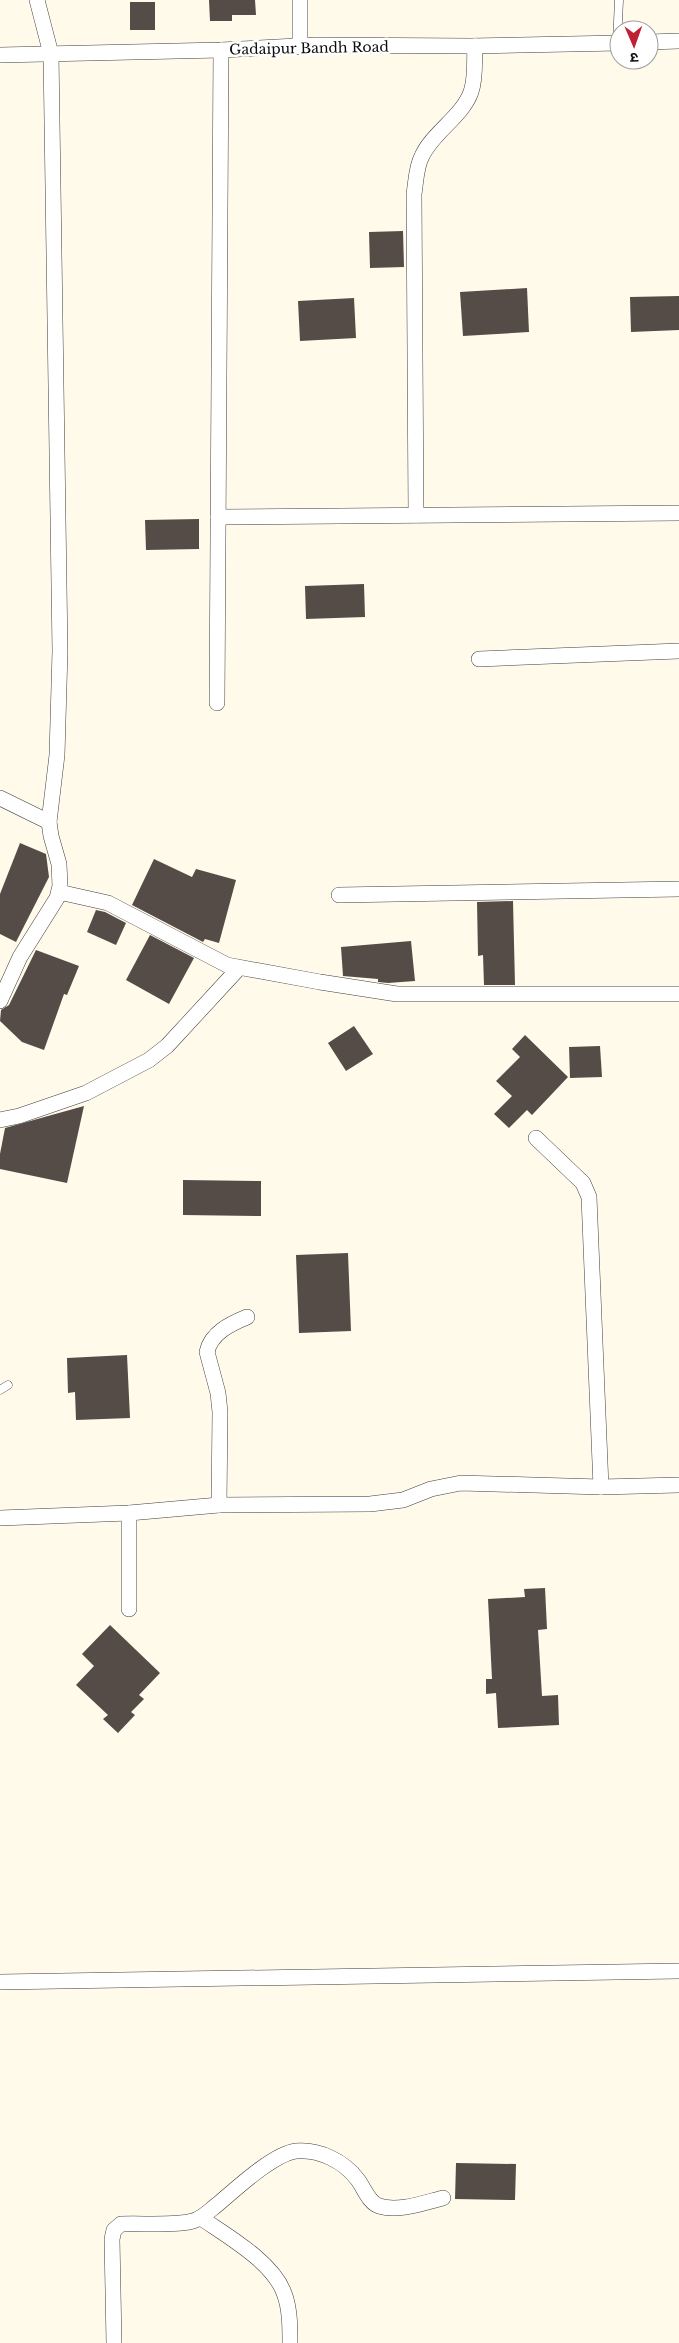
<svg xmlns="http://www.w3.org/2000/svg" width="679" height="2343" font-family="'Libre Baskerville','Noto Sans Devanagari',serif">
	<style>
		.building { fill: #554c48 }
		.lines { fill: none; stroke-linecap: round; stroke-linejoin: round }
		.service-casing { stroke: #3f3f3f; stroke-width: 9 }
		.minor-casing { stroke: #3f3f3f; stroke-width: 16 }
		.service { stroke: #fff; stroke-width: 8 }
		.minor { stroke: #fff; stroke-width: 15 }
		.labels { text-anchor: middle; stroke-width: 5; stroke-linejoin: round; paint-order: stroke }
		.street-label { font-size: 14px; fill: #0c0c0c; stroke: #fff }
	</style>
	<rect width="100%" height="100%" fill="#fffaea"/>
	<g class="building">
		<polygon points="209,0 255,0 256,15 232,15 232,21 210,21"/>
		<rect x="130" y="2" width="25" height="28"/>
		<polygon points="403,231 404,267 370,268 369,232"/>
		<polygon points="527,288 529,332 463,336 460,292"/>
		<polygon points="679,296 679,330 631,332 630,297"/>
		<polygon points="354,298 356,338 300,341 298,301"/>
		<polygon points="199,519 199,549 146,550 145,520"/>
		<polygon points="364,584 365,617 306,619 305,586"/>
		<polygon points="20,843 46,854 49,877 16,942 0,934 0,894"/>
		<polygon points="154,859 192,877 196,869 236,880 219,943 205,939 203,942 132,905"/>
		<polygon points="513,901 515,985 484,985 483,955 478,956 477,902"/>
		<polygon points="96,910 105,912 126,923 116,945 87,932"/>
		<polygon points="150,935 194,958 169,1004 126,980"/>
		<polygon points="411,941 415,981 388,983 378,982 378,979 343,976 341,947"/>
		<polygon points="36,950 79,966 67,995 64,994 44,1050 22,1042 0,1021 1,1010 9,1005"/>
		<polygon points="354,1026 373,1054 346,1071 328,1043"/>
		<polygon points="525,1035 568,1077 532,1115 527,1110 509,1128 494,1114 512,1096 496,1081 520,1057 512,1049"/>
		<polygon points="600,1046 602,1077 570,1078 569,1047"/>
		<polygon points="84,1106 67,1183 0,1169 0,1154 5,1128"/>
		<polygon points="183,1180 261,1181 261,1216 183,1215"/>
		<polygon points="348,1253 351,1331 299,1333 296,1255"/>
		<polygon points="127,1355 130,1418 76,1420 75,1392 68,1393 67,1358"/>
		<polygon points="545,1588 547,1629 538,1630 542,1696 558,1695 559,1725 498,1728 496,1693 486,1694 486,1679 492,1679 488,1599 525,1597 524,1589"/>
		<polygon points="110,1625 160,1673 139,1695 144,1699 131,1712 135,1715 118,1733 103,1719 108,1715 76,1685 94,1666 82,1654"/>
		<polygon points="456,2163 516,2164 515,2200 455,2199"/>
	</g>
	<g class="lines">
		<g class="service-casing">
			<g id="service">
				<polyline points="617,43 619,0"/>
				<polyline points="0,1390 8,1385"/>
			</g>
		</g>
		<g class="minor-casing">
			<g id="minor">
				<polyline points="300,0 300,47"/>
				<polyline points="649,42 679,41"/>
				<polyline points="0,55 221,50 315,45 471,46 619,43"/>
				<path d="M416,515L414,194C416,182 416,167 422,156C433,132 462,117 471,92C476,78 474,61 475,46"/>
				<polyline points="218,517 679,513"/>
				<polyline points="479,659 679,651"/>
				<polyline points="217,703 221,50"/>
				<polyline points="0,798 49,822"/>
				<polyline points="59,892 108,903 227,965 320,982 397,994 679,994"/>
				<polyline points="339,895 679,889"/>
				<polyline points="0,1001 20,957 57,898 60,886 59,864 51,836 49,822 57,755 60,651 51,54 37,0"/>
				<polyline points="0,1120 19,1116 86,1093 149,1060 167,1046 239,968"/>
				<polyline points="536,1138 583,1183 589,1197 601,1487"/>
				<path d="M219,1505L220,1412L218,1393L207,1352C211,1333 230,1324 247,1317"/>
				<polyline points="0,1518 129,1513 219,1505 370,1504 403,1500 431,1489 461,1483 601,1487 679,1485"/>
				<polyline points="129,1609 129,1513"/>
				<polyline points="0,1982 679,1971"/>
				<path d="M201,2218C227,2236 273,2262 284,2293C290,2308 290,2327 290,2343"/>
				<path d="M114,2343L112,2239L114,2230L121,2224C141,2223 176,2226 193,2221C203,2218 210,2210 218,2204C236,2189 273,2154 296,2151C319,2149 344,2161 358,2180C364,2188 369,2203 379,2206C399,2212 423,2203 443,2198"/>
			</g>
		</g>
		<use href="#service" class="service"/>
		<use href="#minor" class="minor"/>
	</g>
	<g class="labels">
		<g class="street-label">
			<text transform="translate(309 48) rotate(-1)" y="5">Gadaipur Bandh Road</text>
		</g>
	</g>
	<g transform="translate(634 45) rotate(178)"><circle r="24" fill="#ffffff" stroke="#9e9e9e"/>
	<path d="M0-4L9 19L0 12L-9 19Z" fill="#bf2032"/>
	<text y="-8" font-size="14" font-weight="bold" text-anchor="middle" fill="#0c0c0c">उ</text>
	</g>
</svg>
